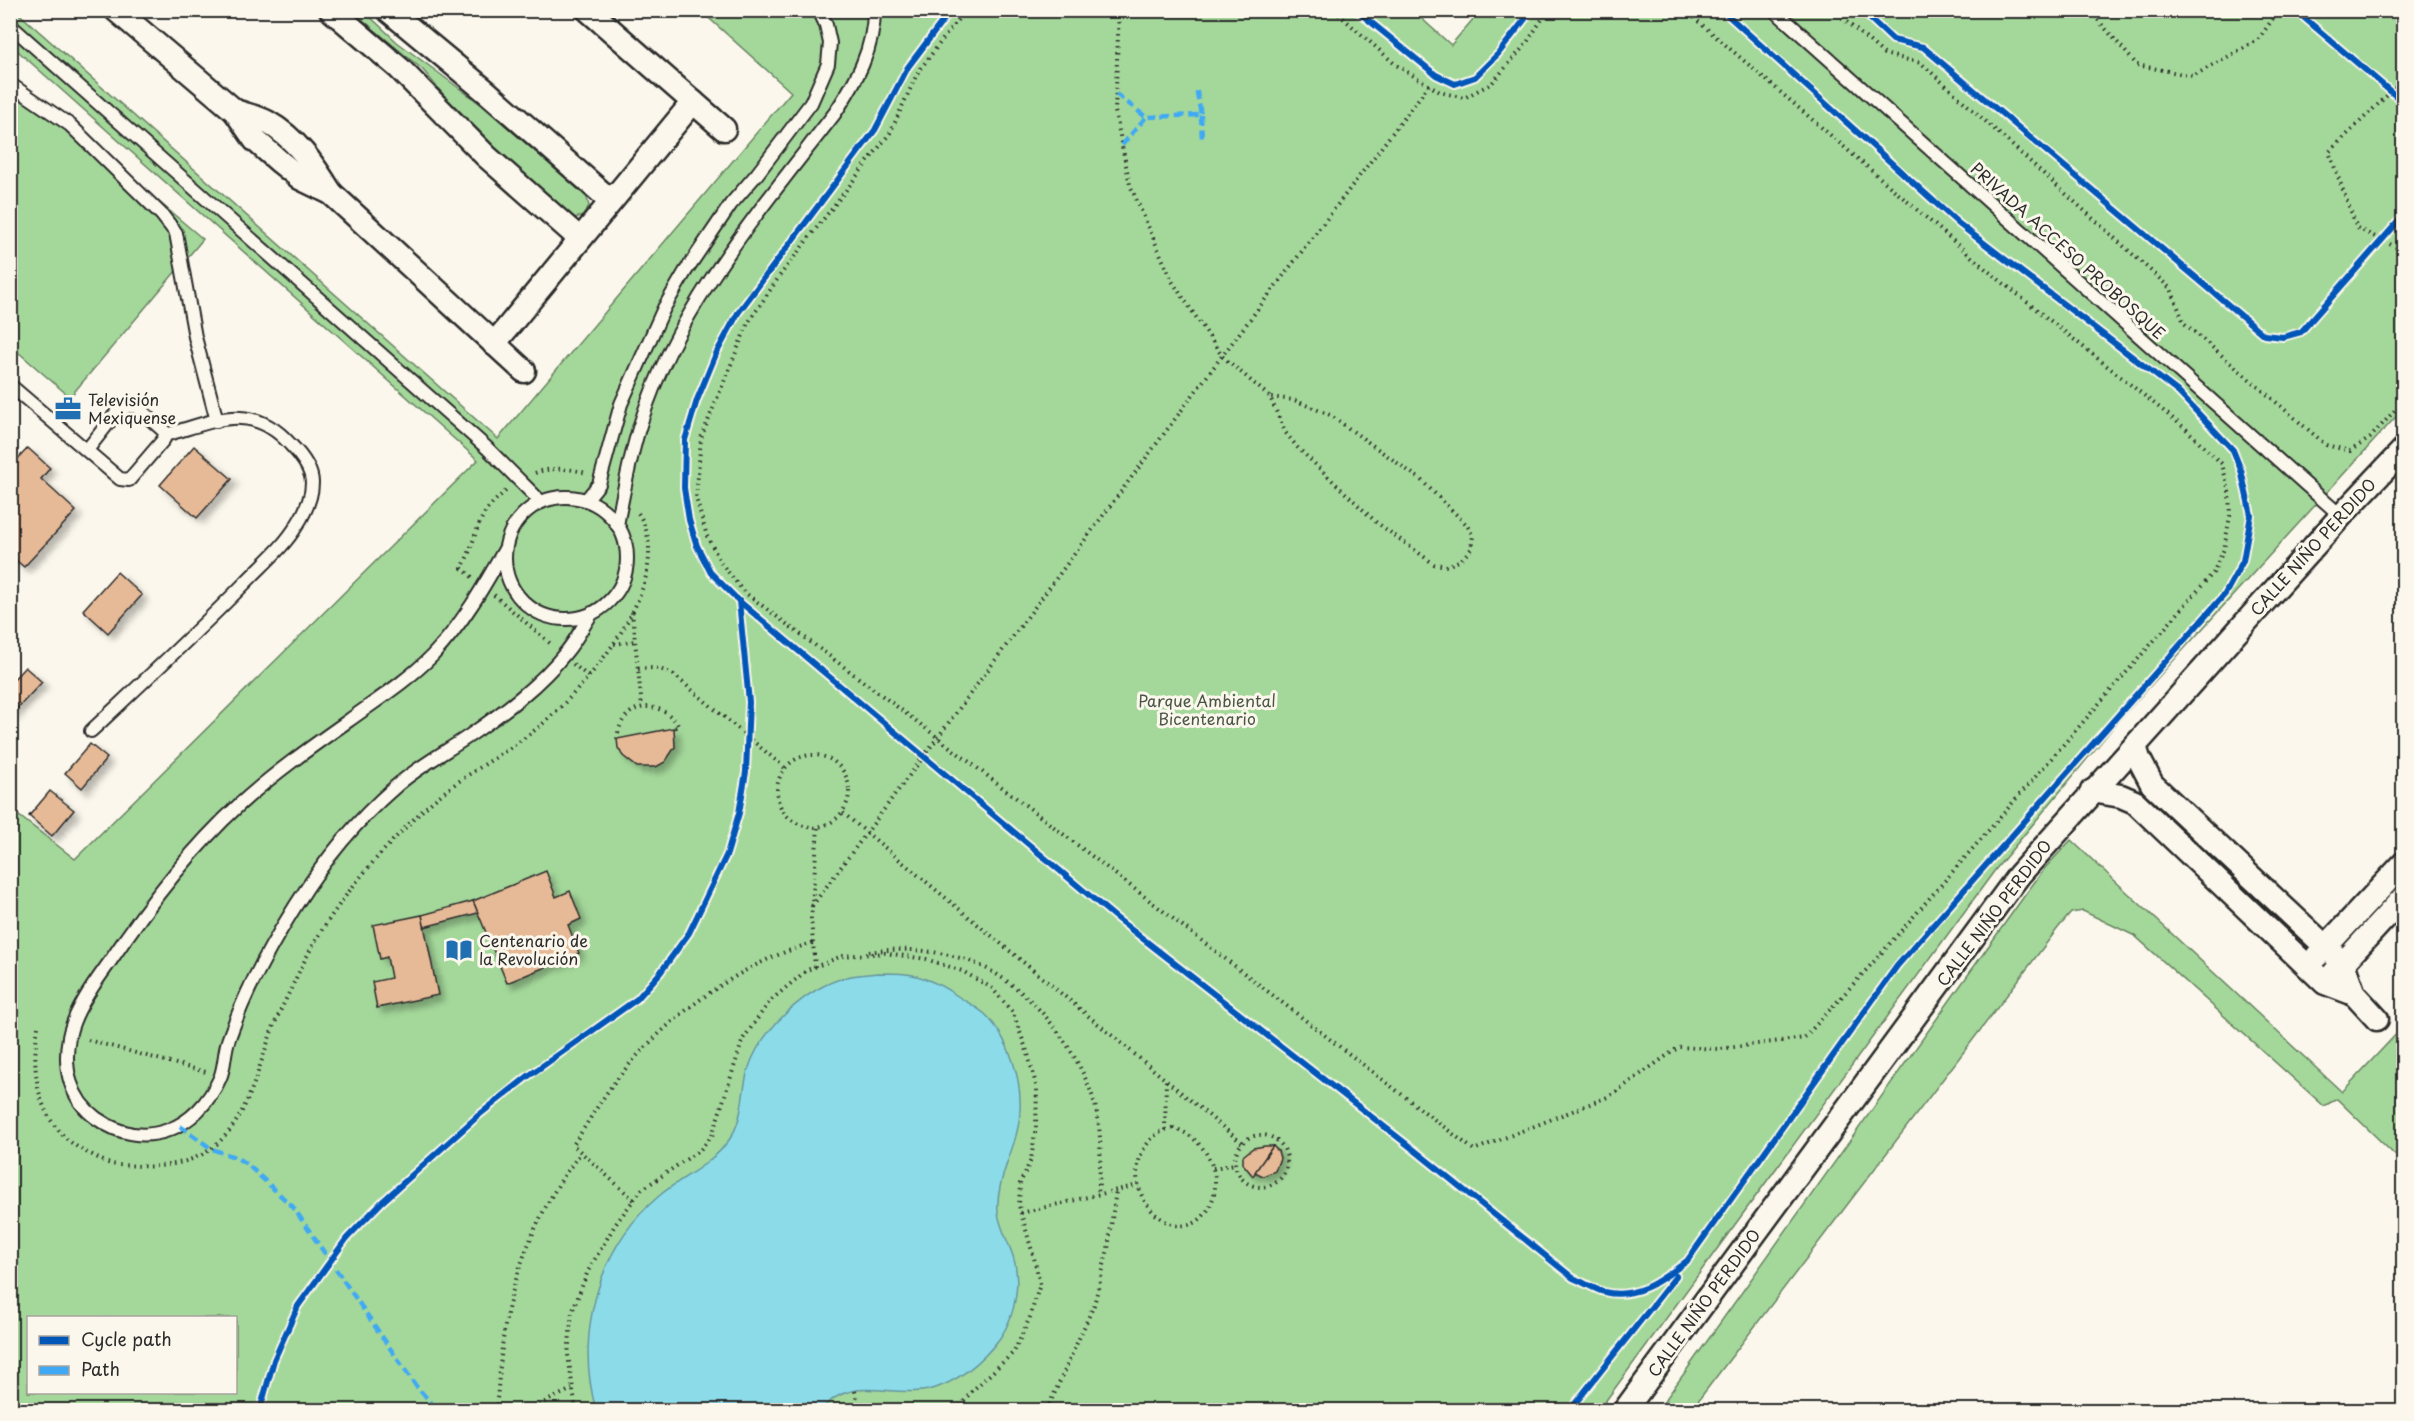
<svg xmlns="http://www.w3.org/2000/svg" width="2414" height="1421" font-family="'Playpen Sans',sans-serif">
	<style>
		.green { fill: #a4d89a; stroke: #688262; stroke-width: 1.5; fill-rule: evenodd }
		.water { fill: #8cdbe9; stroke: #65959d; stroke-width: 1.5 }
		.building { fill: #e7ba97; stroke: #2b2b2b; stroke-width: 1.5; filter: url(#shadow) }
		.lines { fill: none; stroke-linecap: round; stroke-linejoin: round }
		.service-casing { stroke: #2b2b2b; stroke-width: 16 }
		.minor-casing { stroke: #2b2b2b; stroke-width: 27 }
		.path { stroke: #2b2b2b; stroke-width: 4; stroke-dasharray: 1.5 4.5; stroke-linecap: butt }
		.service { stroke: #fbf7ec; stroke-width: 12 }
		.minor { stroke: #fbf7ec; stroke-width: 22 }
		.quiet { stroke: #3fa9f5; stroke-width: 4.5; stroke-dasharray: 9 4.5; stroke-linecap: butt }
		.cycleway-casing { stroke: #fbf7ec; stroke-width: 10 }
		.cycleway { stroke: #0057b8; stroke-width: 6 }
		.labels { text-anchor: middle; stroke-width: 6; stroke-linejoin: round; paint-order: stroke }
		.street-label { font-size: 16px; fill: #2b2b2b; stroke: #fbf7ec }
		.poi-label { font-size: 16px; fill: #2b2b2b; stroke: #fbf7ec; text-anchor: start }
		.park-label { font-size: 16px; fill: #495647; stroke: #fbf7ec }
	</style>
	<defs>
		<filter id="shadow"><feDropShadow dx="5.5" dy="5.5" stdDeviation="3" flood-color="#0004"/></filter>
	</defs>
	<rect width="100%" height="100%" fill="#fbf7ec"/>
	<filter id="ink" filterUnits="userSpaceOnUse"><feTurbulence type="fractalNoise" baseFrequency=".0167" numOctaves="2"/><feDisplacementMap in="SourceGraphic" scale="12" xChannelSelector="R" yChannelSelector="G"/><feConvolveMatrix kernelMatrix="1 2 1 2 8 2 1 2 1" color-interpolation-filters="sRGB"/></filter>
	<g filter="url(#ink)">
		<g class="green">
			<path d="M1412,10L1451,45L1481,10L2403,11V409L2121,718L1995,870L1599,1410H11V816L14,812L75,859L478,460L11,45V11H16L498,439L791,92L701,11ZM28,1318H236V1392H28Z"/>
			<polygon points="352,11 364,11 397,42 479,103 573,183 587,198 589,206 583,216 569,219 480,139 423,70"/>
			<polygon points="10,76 203,239 70,397 11,346"/>
			<polygon points="2071,840 2342,1092 2403,1027 2403,1163 2337,1099 2324,1106 2135,936 2083,911 2071,913 2058,928 1691,1410 1658,1410 2025,895 2045,868"/>
		</g>
		<path class="water" d="M879,973C888,973 897,973 906,974C924,976 941,985 956,995C965,1001 977,1007 986,1015C1009,1039 1022,1078 1020,1111C1019,1146 995,1177 998,1213C1000,1227 1008,1241 1013,1256C1021,1281 1016,1315 1000,1338C983,1361 956,1384 928,1390C888,1398 852,1374 821,1410H596C575,1335 597,1248 659,1196C682,1176 711,1166 729,1140C744,1119 741,1094 748,1070C760,1030 807,987 847,977C857,974 869,974 879,973Z"/>
		<g class="building">
			<polygon points="194,446 232,479 197,518 160,485"/>
			<polygon points="28,448 50,468 41,479 76,511 24,567 10,555 10,467"/>
			<polygon points="117,572 142,595 108,633 83,610"/>
			<polygon points="25,667 42,682 10,716 10,680 12,681"/>
			<polygon points="674,728 675,747 665,762 656,767 637,767 623,756 618,748 617,739"/>
			<polygon points="90,744 107,758 82,788 65,773"/>
			<polygon points="50,791 74,810 52,836 29,816"/>
			<polygon points="546,871 556,897 570,891 581,919 568,925 579,953 507,983 473,901"/>
			<polygon points="473,901 478,913 424,927 422,915"/>
			<polygon points="422,915 438,995 377,1008 372,982 391,978 387,957 380,959 373,925"/>
			<polygon points="1265,1146 1273,1146 1253,1176 1243,1164 1243,1156 1253,1148"/>
			<polygon points="1273,1146 1278,1151 1280,1158 1275,1171 1263,1176 1255,1172"/>
		</g>
		<g class="lines">
			<g class="service-casing">
				<g id="service">
					<polyline points="1774,10 2341,516"/>
					<polyline points="10,25 487,448 541,502"/>
					<polyline points="10,84 70,125 162,215 176,233 195,337 217,421"/>
					<polyline points="10,385 120,479 129,480 164,439 165,432 137,407 128,406 117,412 87,450"/>
					<circle cx="566" cy="558" r="61"/>
					<polyline points="586,500 599,484 621,404 664,308 685,272 731,204 757,174 811,103 828,64 830,43 826,25 819,10"/>
					<path d="M617,525C624,491 630,455 641,422C678,305 761,209 835,113C856,81 874,50 874,10"/>
					<path d="M505,549C484,586 462,625 432,656C407,681 377,700 348,721C311,747 273,774 239,805C189,851 147,906 109,963C94,984 74,1011 69,1037C63,1068 70,1099 96,1118C145,1153 197,1129 220,1078C225,1066 224,1053 228,1041C232,1029 237,1017 242,1005C257,970 276,937 296,905C323,862 356,821 394,788C416,768 444,753 469,736C504,712 540,685 567,651C576,640 583,626 592,613"/>
					<path d="M91,731C143,682 195,634 245,583C262,565 284,547 297,525C304,514 312,497 312,483C312,469 299,453 290,444C251,400 213,422 165,435"/>
				</g>
			</g>
			<g class="minor-casing">
				<g id="minor">
					<polyline points="116,10 235,111 255,140 280,162 300,178 331,193"/>
					<polyline points="331,10 399,68 486,156 580,239"/>
					<polyline points="388,10 488,93 611,201"/>
					<polyline points="588,10 724,129"/>
					<path d="M235,111C246,115 258,117 267,122C296,138 314,165 331,193L524,371"/>
					<polyline points="494,344 693,102"/>
					<polyline points="2135,746 2139,759 2152,784 2343,963 2354,994 2377,1019"/>
					<polyline points="2092,791 2121,796 2135,802 2325,983 2354,994"/>
					<polyline points="2317,956 2404,863"/>
					<polyline points="2334,973 2404,897"/>
					<polyline points="1625,1410 2019,875 2341,516 2404,449"/>
				</g>
			</g>
			<g class="path">
				<polyline points="965,10 918,72 890,133 781,274 748,323 701,438 696,498 707,536 721,563 744,592 920,724 1474,1150 1610,1096 1679,1047 1719,1049 1804,1038 1880,955 2213,573 2224,549 2230,516 2229,491 2222,464 2186,429 1987,270 1685,10"/>
				<polyline points="1119,10 1115,111 1130,185 1172,281 1222,356 1270,397 1285,432 1298,448 1376,522 1434,564 1447,566 1461,560 1471,549 1473,536 1467,525 1420,479 1330,415 1294,400 1270,397"/>
				<polyline points="1334,10 1396,65 1440,92 1464,98 1492,83 1526,44 1548,10"/>
				<polyline points="1833,10 1884,54 1921,63 2171,289 2184,323 2326,445 2350,451 2370,438 2404,400"/>
				<polyline points="2093,10 2092,13 2137,65 2193,76 2258,40 2279,10"/>
				<polyline points="2404,79 2329,152 2357,228 2404,251"/>
				<path d="M535,473C551,467 570,468 586,473"/>
				<path d="M472,577L462,568C471,552 474,534 482,518C488,506 498,498 508,489"/>
				<polyline points="494,595 552,645"/>
				<polyline points="632,612 642,707"/>
				<polyline points="614,644 635,641"/>
				<polyline points="573,664 589,677"/>
				<path d="M638,669C652,667 661,668 674,675L785,768"/>
				<path d="M617,739C621,701 660,697 679,726L674,728"/>
				<circle cx="813" cy="791" r="36"/>
				<polyline points="843,813 1242,1143"/>
				<polyline points="812,906 1222,356 1429,85"/>
				<path d="M869,952C902,947 940,950 972,962C1026,983 1073,1041 1092,1095C1103,1126 1101,1162 1098,1194"/>
				<polyline points="815,967 811,919 818,827"/>
				<path d="M38,1027C30,1077 38,1128 88,1153C96,1156 104,1163 112,1164C121,1166 131,1165 139,1166C162,1168 193,1163 212,1148C246,1122 255,1078 269,1039C274,1024 281,1009 288,995C298,974 308,952 321,932C348,888 384,848 421,812C457,777 502,757 540,726C588,685 684,576 636,510"/>
				<polyline points="88,1040 206,1072"/>
				<path d="M1173,1128C1203,1136 1223,1171 1212,1201C1190,1260 1114,1201 1144,1149C1151,1137 1160,1130 1173,1128Z"/>
				<polyline points="1165,1130 1166,1080"/>
				<circle cx="1261" cy="1161" r="26"/>
				<polyline points="1213,1168 1235,1164"/>
				<path d="M634,1200L573,1145C586,1126 597,1106 611,1087C658,1024 737,963 813,943"/>
				<polyline points="1021,1213 1138,1185"/>
				<polyline points="855,1391 859,1410"/>
				<path d="M496,1410C499,1379 501,1346 507,1314C519,1258 545,1197 581,1153"/>
				<polyline points="528,1410 572,1389"/>
				<polyline points="576,1410 568,1355 572,1312 588,1271 615,1225 641,1190 700,1150 712,1136 743,1039 770,1001 807,970 842,956 885,953 926,959 962,971 992,988 1013,1013 1028,1054 1037,1089 1036,1126 1031,1160 1020,1183 1019,1206 1034,1258 1040,1284 1030,1317 1014,1352 973,1390 957,1410"/>
				<polyline points="860,1410 876,1410"/>
				<polyline points="1047,1410 1094,1305 1108,1249 1116,1190"/>
			</g>
			<use href="#service" class="service"/>
			<use href="#minor" class="minor"/>
			<g class="quiet">
				<polyline points="1116,94 1146,117 1201,115 1196,87"/>
				<polyline points="1201,115 1202,141"/>
				<polyline points="1122,145 1146,117"/>
				<polyline points="180,1126 212,1149 237,1158 248,1165 293,1207 416,1386 437,1410"/>
			</g>
			<g class="cycleway-casing">
				<g id="cycleway">
					<path d="M951,10L908,67L875,130L738,313L716,354L697,400L685,440L684,488L689,520L697,546L711,573L739,601L1115,917L1413,1149L1573,1278C1583,1282 1594,1289 1604,1292C1637,1300 1661,1280 1687,1261L1897,966L2225,594L2243,561L2251,515L2241,470L2233,450L2178,392L1959,224L1722,10"/>
					<polyline points="1356,10 1436,75 1455,84 1475,77 1498,54 1532,10"/>
					<polyline points="1861,10 1893,40 1923,47 2264,335 2283,337 2301,332 2404,215"/>
					<polyline points="2295,10 2404,103"/>
					<polyline points="260,1410 274,1360 298,1306 347,1238 382,1202 479,1115 527,1077 637,999 660,973 689,933 727,854 739,813 746,772 749,702 739,601"/>
					<polyline points="1570,1410 1676,1276"/>
				</g>
			</g>
			<use href="#cycleway" class="cycleway"/>
		</g>
	</g>
	<defs>
		<g id="office-bare" transform="scale(2.07)"><path d="M-6-3h4V-5.5h4V-3h4V5H-6ZM-1-4.5V-3h2v-1.5ZM-6 0V1H6V0Z" fill="#1f6fb2" stroke="#fbf7ec" stroke-width="2.5" paint-order="stroke"/></g>
		<g id="library-bare" transform="scale(2.07)"><path d="M-6-4Q-3-5.5-.7-3.5V5Q-3 3-6 4ZM6-4Q3-5.5 .7-3.5V5Q3 3 6 4Z" fill="#1f6fb2" stroke="#fbf7ec" stroke-width="2.5" paint-order="stroke"/></g>
	</defs>
	<g fill-rule="evenodd">
		<use href="#office-bare" x="68" y="409"/>
		<use href="#library-bare" x="459" y="950"/>
	</g>
	<g class="labels">
		<g class="street-label">
			<text transform="translate(2068 251) rotate(42)" y="6">PRIVADA ACCESO PROBOSQUE</text>
			<text transform="translate(2313 547) rotate(-48)" y="6">CALLE NIÑO PERDIDO</text>
			<text transform="translate(1994 913) rotate(-53)" y="6">CALLE NIÑO PERDIDO</text>
			<text transform="translate(1704 1303) rotate(-54)" y="6">CALLE NIÑO PERDIDO</text>
		</g>
		<g class="poi-label">
			<text x="88" y="406">Televisión<tspan x="88" dy="18">Mexiquense</tspan></text>
			<text x="479" y="947">Centenario de<tspan x="479" dy="18">la Revolución</tspan></text>
		</g>
		<g class="park-label">
			<text x="1207" y="707">Parque Ambiental<tspan x="1207" dy="18">Bicentenario</tspan></text>
		</g>
	</g>
	<rect width="2414" height="1421" fill="none" stroke="#fbf7ec" stroke-width="36"/>
	<rect x="18" y="18" width="2378" height="1385" fill="none" stroke="#2b2b2b" stroke-width="2" filter="url(#ink)"/>
	<rect x="27" y="1316" width="210" height="78" fill="#fbf7ec" stroke="#a8a59f" stroke-width="1.5"/>
	<rect x="39" y="1336" width="30" height="9" fill="#0057b8" stroke="#a8a59f" stroke-width="1.5"/>
	<text x="81" y="1346" font-size="18" fill="#2b2b2b">Cycle path</text>
	<rect x="39" y="1366" width="30" height="9" fill="#3fa9f5" stroke="#a8a59f" stroke-width="1.5"/>
	<text x="81" y="1376" font-size="18" fill="#2b2b2b">Path</text>
</svg>
